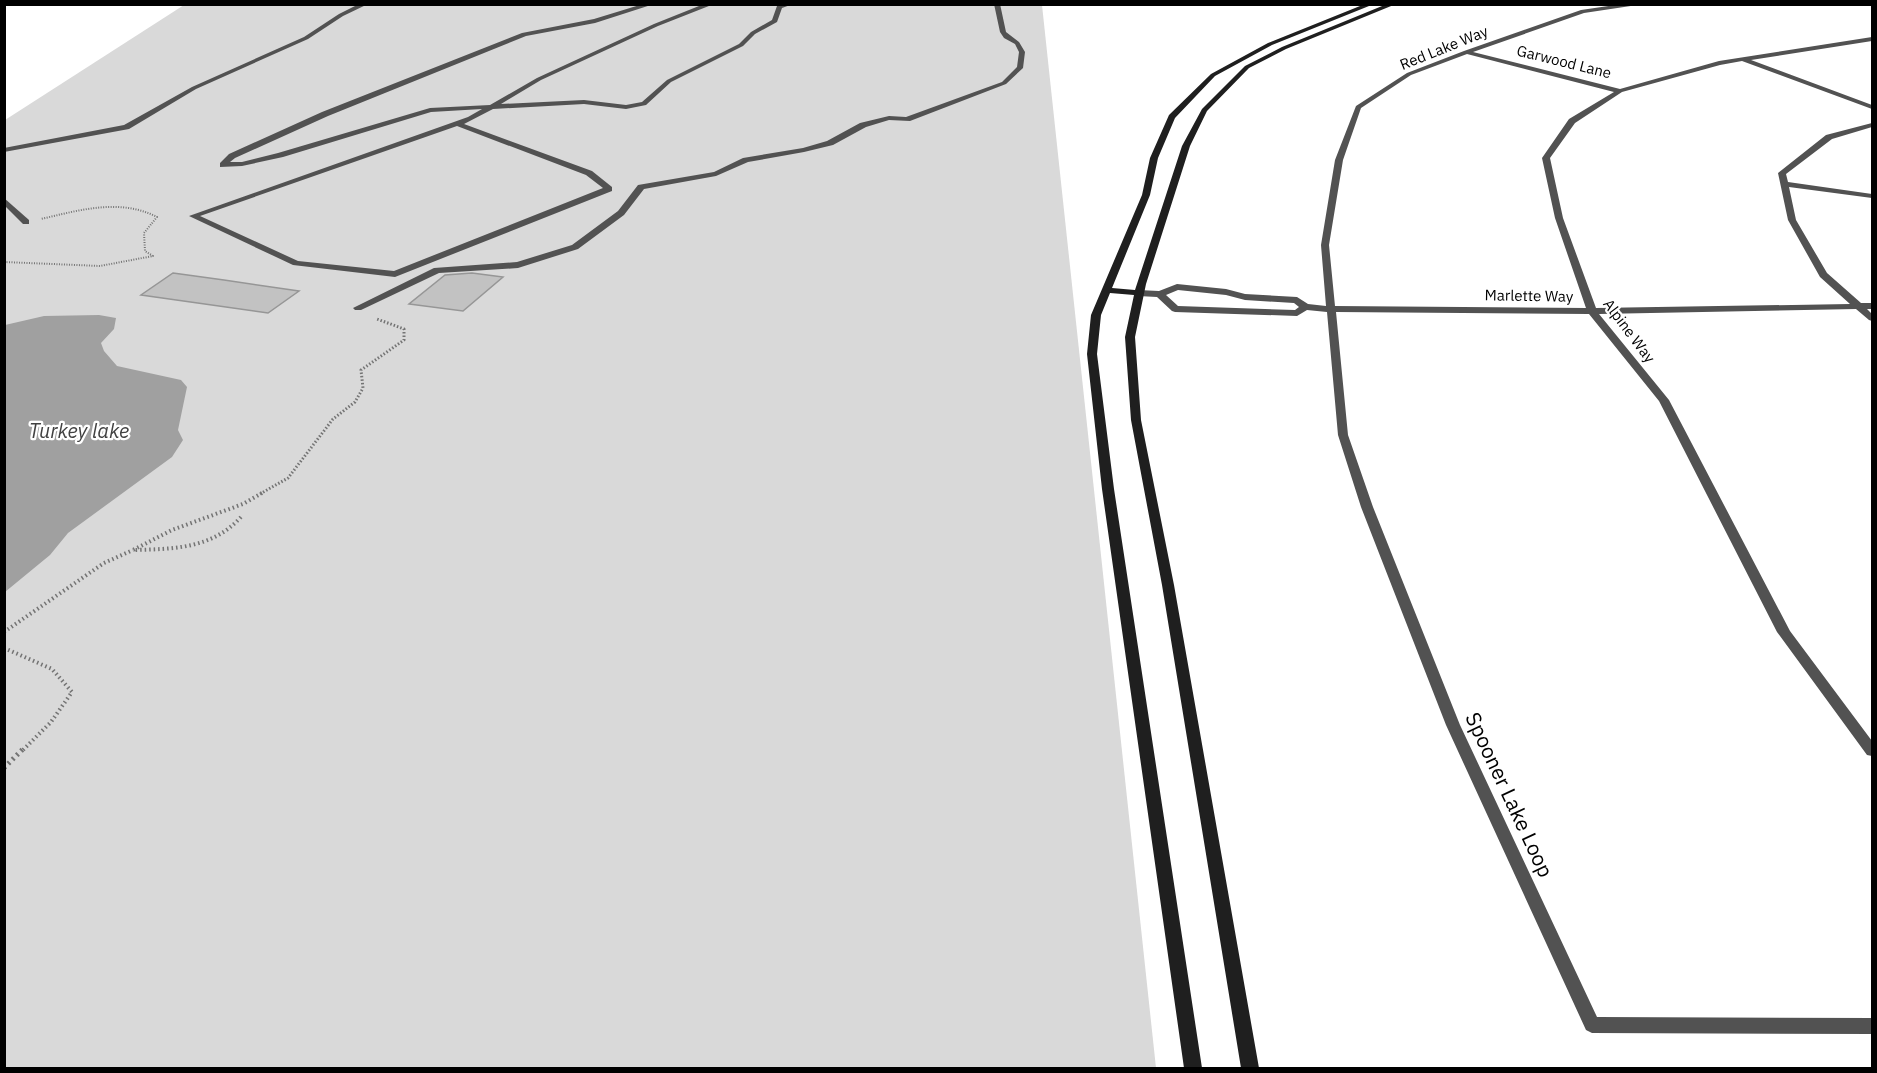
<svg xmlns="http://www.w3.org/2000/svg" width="1877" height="1073" font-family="'IBM Plex Sans',sans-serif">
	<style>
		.green { fill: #d9d9d9 }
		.water { fill: #a0a0a0 }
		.building { fill: #c2c2c2; stroke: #969696; stroke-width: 1.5 }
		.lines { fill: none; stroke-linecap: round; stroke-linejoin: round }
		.path-far3 { stroke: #747474; stroke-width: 2; stroke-dasharray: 1 1.5; stroke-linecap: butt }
		.path-far2 { stroke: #747474; stroke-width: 3; stroke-dasharray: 1.5 2; stroke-linecap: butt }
		.path-far1 { stroke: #747474; stroke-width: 4; stroke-dasharray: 1.5 3; stroke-linecap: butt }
		.path { stroke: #747474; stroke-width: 5; stroke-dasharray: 2 4; stroke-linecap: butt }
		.lane { fill: #525252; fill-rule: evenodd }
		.street { fill: #525252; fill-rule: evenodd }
		.secondary { fill: #1f1f1f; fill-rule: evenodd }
		.labels { text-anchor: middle; stroke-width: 4.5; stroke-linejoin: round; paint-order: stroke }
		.far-street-label { font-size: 15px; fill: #000; stroke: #fff }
		.water-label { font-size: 20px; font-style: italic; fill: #414141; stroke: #fff }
		.near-street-label { font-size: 21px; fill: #000; stroke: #fff }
	</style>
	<rect width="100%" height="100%" fill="#fff"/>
	<polygon class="green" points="184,5 1042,5 1156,1068 5,1068 5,120"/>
	<polygon class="water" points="99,315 116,318 114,329 101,343 104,351 117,366 181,380 187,387 178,430 183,440 172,457 68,533 50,555 5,592 5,325 44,316"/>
	<g class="building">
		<polygon points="173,273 224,280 299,291 268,313 141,295"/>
		<polygon points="472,273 503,277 463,311 409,304 445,275"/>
	</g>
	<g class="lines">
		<path class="path-far3" d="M4,262L100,266L153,256L145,251L144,233L157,217C120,198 80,210 41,219"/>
		<polyline class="path-far2" points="260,494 288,478 333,419 355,402 363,388 361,370 404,340 404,329 377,319"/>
		<g class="path-far1">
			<path d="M241,517C212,549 173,549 133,550L172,530L243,504L262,493"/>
			<polyline points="4,632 104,563 133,550"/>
			<polyline points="4,648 52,669 72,692 51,722 22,751"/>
		</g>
		<polyline class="path" points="4,768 23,749"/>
		<g class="lane">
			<polygon points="359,4 368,4 343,16 308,39 196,89 129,129 4,152 4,148 124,125 192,87 304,37 339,14"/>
			<path d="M643,4H654L595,23L526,36L328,116L235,158L230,162H242L278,153L430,108L490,105L537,78L654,24L704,4H714L658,26L541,80L501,104L584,100L626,105L642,102L667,80L739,44L751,32L772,20L777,6L793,4L782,8L777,22L755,34L743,46L671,82L646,105L626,109L584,104L493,109L464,124L592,171L612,187V191L395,277L293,265L189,216L468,117L482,109L431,112L283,157L242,166L220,167V163L229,154L322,112L522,33L594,19ZM457,126L586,175L603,188L394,271L298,261L200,216Z"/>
			<polygon points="994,4 1000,4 1006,32 1019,42 1025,52 1023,68 1006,84 910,121 889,120 866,127 833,145 804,152 748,162 716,176 644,189 624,215 578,249 518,268 439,273 361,310 355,310 353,308 434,268 517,262 572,245 618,211 638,185 714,172 743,158 803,148 827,141 860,123 889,116 906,117 1002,82 1017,67 1019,52 1015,44 1004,38 1000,32"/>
			<polygon points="4,198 29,220 29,224 23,224 4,205"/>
		</g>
		<path class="street" d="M1622,4H1644L1584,13L1473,52L1620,89L1719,61L1872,37V41L1751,60L1872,105V109L1742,61L1720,65L1622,92L1575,123L1550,158L1563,218L1596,308L1850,304L1820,277L1788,220L1778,173L1826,135L1872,123V127L1832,139L1786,174L1788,182L1872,194V198L1789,187L1796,220L1827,273L1861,303H1872V309H1867L1872,314V321L1869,320L1856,309L1599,314L1669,400L1790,631L1872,741V756L1867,755L1777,632L1659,401L1589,314L1336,312L1348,435L1373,507L1460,725L1597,1017L1872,1018V1034L1592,1033L1586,1030L1446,725L1361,507L1338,435L1327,312L1307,310L1297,316L1175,312L1172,311L1157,297L1138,296L1133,293L1138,290L1159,291L1177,284L1226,289L1245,294L1297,297L1308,304L1326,306L1321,245L1335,160L1356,106L1407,73L1464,51L1581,10ZM1467,54L1614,92L1569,119L1542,158L1555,218L1586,308L1335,306L1329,245L1343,160L1361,108L1411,75ZM1178,290L1226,295L1245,300L1294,303L1299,307L1295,310L1178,306L1166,295Z"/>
		<polygon class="secondary" points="1365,4 1374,4 1272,45 1215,76 1175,118 1158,158 1150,195 1112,288 1135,290 1182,146 1202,109 1245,66 1282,47 1387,4 1396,4 1286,49 1249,68 1207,111 1190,146 1146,284 1135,337 1141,420 1174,585 1259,1068 1241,1068 1162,585 1131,420 1125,337 1134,295 1110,293 1101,315 1097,354 1114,489 1202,1068 1184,1068 1102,489 1087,354 1091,315 1142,195 1150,158 1169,115 1211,74 1268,43"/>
	</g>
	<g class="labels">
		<g class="far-street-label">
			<text transform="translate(1444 48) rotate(-22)" y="5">Red Lake Way</text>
			<text transform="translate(1564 62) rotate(14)" y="5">Garwood Lane</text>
			<text transform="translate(1529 296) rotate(1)" y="5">Marlette Way</text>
			<text transform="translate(1629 331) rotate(53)" y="5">Alpine Way</text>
		</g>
		<g class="water-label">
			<text x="79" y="438">Turkey lake</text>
		</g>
		<g class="near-street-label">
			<text transform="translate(1509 795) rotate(65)" y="7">Spooner Lake Loop</text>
		</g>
	</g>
	<rect width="1877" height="1073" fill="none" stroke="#000000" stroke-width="12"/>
</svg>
